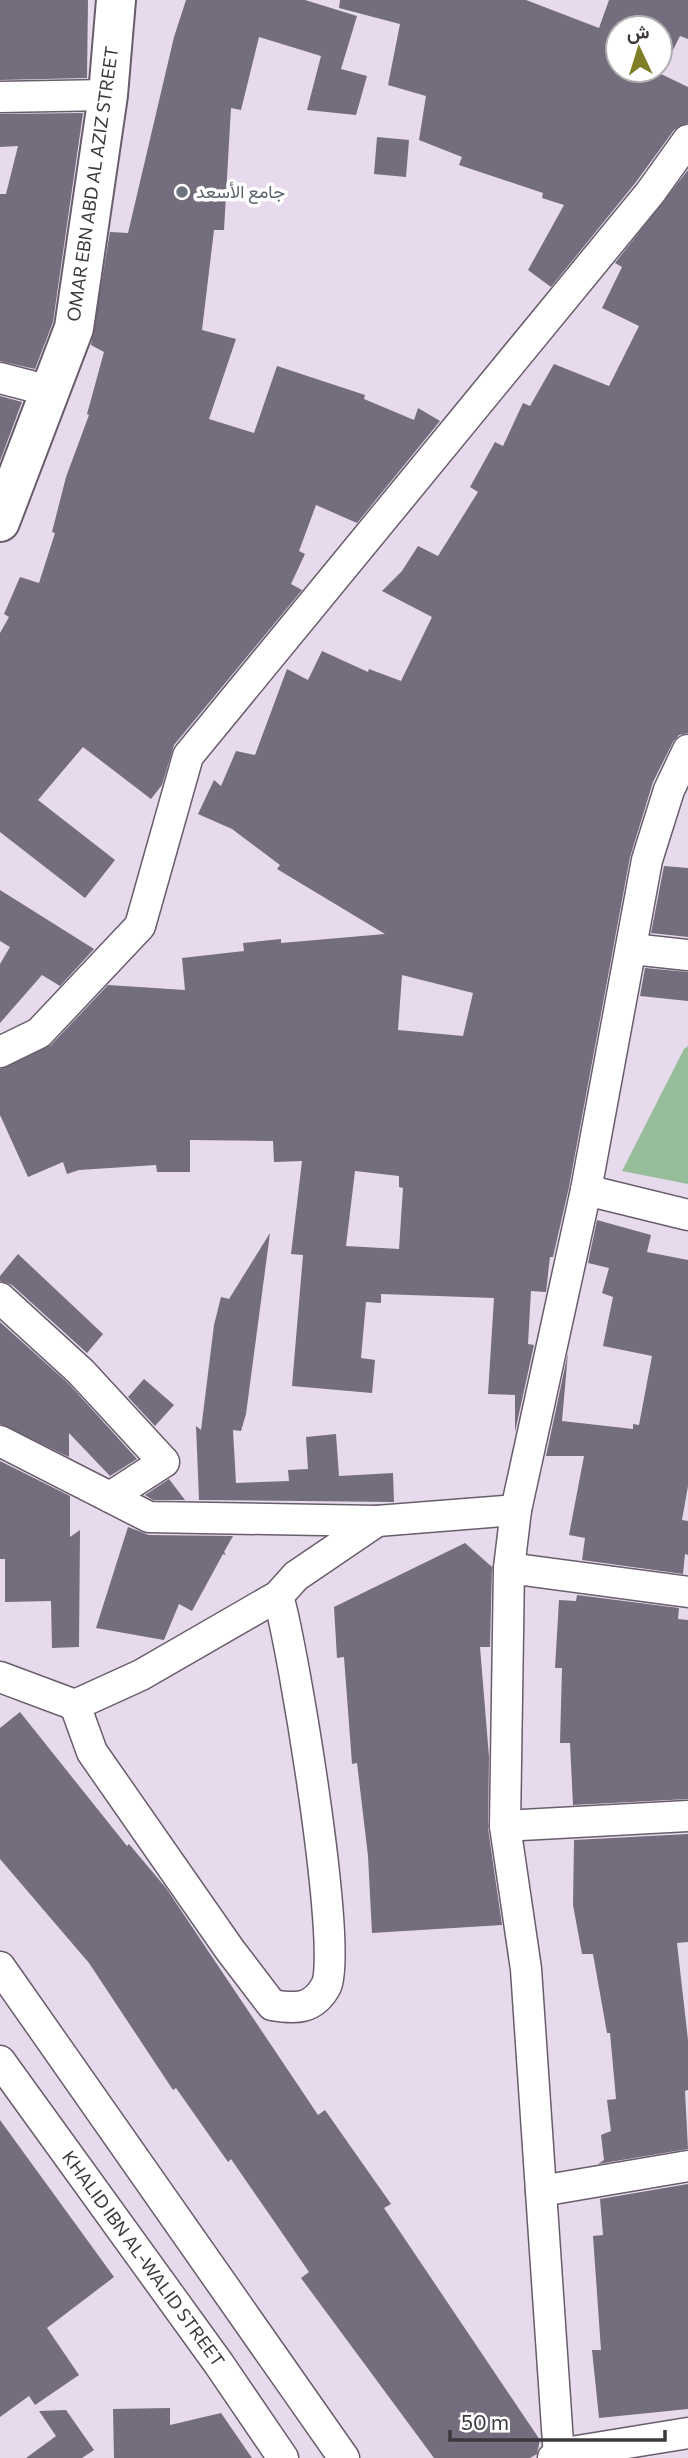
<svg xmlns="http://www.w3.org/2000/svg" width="688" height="2458" font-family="Commissioner,Vazirmatn,sans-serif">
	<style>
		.green { fill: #98bd9a }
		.building { fill: #736d7d; fill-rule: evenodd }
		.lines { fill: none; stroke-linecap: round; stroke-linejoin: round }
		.street-casing { stroke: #685d6b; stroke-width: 33 }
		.secondary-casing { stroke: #685d6b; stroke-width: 42 }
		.street { stroke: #fff; stroke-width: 30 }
		.secondary { stroke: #fff; stroke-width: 38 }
		.worship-dot { fill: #6b7280; stroke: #fff; stroke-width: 2.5 }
		.labels { text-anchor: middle; stroke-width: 7; stroke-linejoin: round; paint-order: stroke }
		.street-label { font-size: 18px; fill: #3d383e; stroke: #fff }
		.worship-label { font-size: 18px; fill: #5b616d; stroke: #fff; text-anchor: start }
	</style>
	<rect width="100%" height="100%" fill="#e7daec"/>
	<polygon class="green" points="688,1046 688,1184 622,1171 684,1049"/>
	<g class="building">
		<polygon points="0,0 88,0 87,78 0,80"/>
		<polygon points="186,0 305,0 357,16 341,69 367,76 356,115 307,110 321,56 259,37 241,110 231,108 224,230 214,230 202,330 236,339 209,419 254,433 277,366 365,395 364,399 414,420 418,408 440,421 357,523 316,505 299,551 305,554 291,584 302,590 174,745 162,785 151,799 83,747 38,800 115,860 85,898 0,832 0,633 9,617 4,614 20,577 39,583 55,533 52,532 66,477 89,415 87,414 104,352 91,345 110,232 128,233 174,37"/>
		<path d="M340,0H526L599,28L609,0H688V39L680,36L661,74L688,87V123L674,130L636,182L551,287L528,270L564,205L542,198L543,193L459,165L462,157L419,140L426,96L388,85L400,24L339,8ZM618,28H660V70H618Z"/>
		<polygon points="83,113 53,322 35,369 0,361 0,194 6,194 18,146 0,147 0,114"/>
		<polygon points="377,137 409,140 406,177 374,174"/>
		<path d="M688,170V733L679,735L673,742L653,782L630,857L569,1187L553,1257H550L546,1292L531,1291L528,1344L534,1345L515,1432V1395L488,1394L494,1298L381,1294V1303L366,1302L361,1358L375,1360L372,1393L292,1386L303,1255L291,1254L302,1161L274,1162L273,1141L190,1140V1172H157L156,1165L79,1170L67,1174L63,1162L28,1177L0,1115V1069L51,1045L108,985L185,990L182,958L244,951L243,943L281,939V943L385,934L277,869L280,865L232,829L198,814L214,780L221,786L236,751L255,755L287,669L308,680L322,651L368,672L369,669L401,681L432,617L382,591L402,571L418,546L438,556L478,492L470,487L495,442L503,446L523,403L530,406L554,364L609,386L639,326L602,308L622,267L615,263ZM402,975L473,993L463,1036L398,1030ZM355,1171L399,1176V1187L403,1188L399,1249L346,1246Z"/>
		<polygon points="0,396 22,402 0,461"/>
		<polygon points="664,866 688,868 688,937 651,933"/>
		<polygon points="0,890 94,949 60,986 42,975 0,1023 0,964 10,947 0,941"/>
		<polygon points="645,968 688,972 688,1001 640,996"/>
		<polygon points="597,1220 651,1235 647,1252 688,1260 688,1486 682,1520 688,1521 688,1555 685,1554 683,1574 582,1560 585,1538 569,1535 584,1456 546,1456 568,1353 562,1421 633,1429 633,1424 639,1425 652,1356 603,1346 613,1297 602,1293 609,1268 588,1263"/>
		<polygon points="270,1233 246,1414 241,1431 233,1430 236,1483 289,1481 288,1470 308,1469 306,1437 336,1434 339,1476 393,1473 394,1502 199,1500 196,1426 201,1430 214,1325 221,1297 229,1299"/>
		<polygon points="18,1254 103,1334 87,1353 12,1285 0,1281 0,1276"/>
		<polygon points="0,1322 69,1384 137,1459 110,1476 69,1433 69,1457 0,1424"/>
		<polygon points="144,1379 174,1405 155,1426 128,1397"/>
		<polygon points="0,1461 70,1496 70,1537 80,1530 79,1647 52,1648 51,1601 5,1602 5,1559 0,1559"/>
		<polygon points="169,1479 185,1500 153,1500 145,1495"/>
		<polygon points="128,1527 149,1535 233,1536 224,1552 226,1555 223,1554 192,1611 179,1604 164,1640 96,1628"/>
		<polygon points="465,1543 492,1567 490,1647 480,1647 489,1757 488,1828 502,1925 372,1933 368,1856 357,1763 352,1764 344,1657 337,1658 334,1607"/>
		<polygon points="577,1595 679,1608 678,1619 688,1620 688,1799 573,1805 570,1743 560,1743 562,1668 555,1668 559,1600 576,1601"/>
		<polygon points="20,1712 127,1846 129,1844 166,1888 318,2115 325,2110 391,2204 384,2208 540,2440 537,2454 530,2458 434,2458 301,2278 309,2272 231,2159 228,2162 176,2088 173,2090 89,1963 0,1859 0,1728"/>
		<polygon points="688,1834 688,1942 677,1943 688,2040 688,2090 685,2091 688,2149 598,2164 604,2160 601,2135 611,2131 607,2100 616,2099 610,2033 607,2033 593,1954 582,1954 573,1905 574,1840"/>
		<polygon points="0,2120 114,2277 47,2328 79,2375 35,2405 29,2396 0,2417"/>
		<polygon points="688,2184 688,2409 599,2418 592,2350 601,2350 593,2236 603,2235 600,2199"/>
		<polygon points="170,2408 170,2425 221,2413 252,2458 114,2458 113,2409"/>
		<polygon points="66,2410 94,2450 82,2458 26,2458 56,2436 39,2411"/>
	</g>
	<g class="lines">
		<g class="street-casing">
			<g id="street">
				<polyline points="0,97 108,95"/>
				<polyline points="0,378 50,391"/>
				<polyline points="632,949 688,955"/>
				<polyline points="0,1052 39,1033 140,926 188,756 650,193 688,140"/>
				<polyline points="586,1190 688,1215"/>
				<polyline points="0,1298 81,1372 164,1462 110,1497"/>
				<polyline points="0,1441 149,1517 377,1521 516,1510"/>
				<polyline points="509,1568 688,1592"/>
				<path d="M278,1596L141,1675L75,1705L92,1752L230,1950L272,2005C295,2009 313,2010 326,1986C344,1953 293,1645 278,1596L296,1576L377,1521"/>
				<polyline points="0,1677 75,1705"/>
				<polyline points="505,1826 688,1816"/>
				<polyline points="0,1967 344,2458"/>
				<polyline points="0,2061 219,2364 283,2458"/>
				<polyline points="541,2191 688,2166"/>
				<polyline points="553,2458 559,2454 688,2433"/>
				<polyline points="559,2458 526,1969 505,1826 509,1568 516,1510 586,1190 647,860 669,790 688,750"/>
			</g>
		</g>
		<g class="secondary-casing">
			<polyline id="secondary" points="0,522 74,328 108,95 116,0"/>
		</g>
		<use href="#street" class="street"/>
		<use href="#secondary" class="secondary"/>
	</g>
	<circle class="worship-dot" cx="182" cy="192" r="7"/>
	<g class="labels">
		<g class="street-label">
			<text transform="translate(93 184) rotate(-82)" y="6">OMAR EBN ABD AL AZIZ STREET</text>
			<text transform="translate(143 2259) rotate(54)" y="6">KHALID IBN AL-WALID STREET</text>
		</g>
		<g class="worship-label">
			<text x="196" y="198">جامع الأسعد</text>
		</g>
	</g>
	<g transform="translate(639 49) rotate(356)"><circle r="33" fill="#ffffff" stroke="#b1afb2" stroke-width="2"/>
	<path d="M0-5L12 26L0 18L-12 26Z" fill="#7e7e27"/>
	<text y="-10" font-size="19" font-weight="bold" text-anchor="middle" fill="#3d383e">ش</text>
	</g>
	<path d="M450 2430v10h215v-10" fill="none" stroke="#3d383e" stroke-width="3.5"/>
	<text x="461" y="2430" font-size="21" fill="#3d383e" stroke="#ffffff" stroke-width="5" paint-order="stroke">50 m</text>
</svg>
